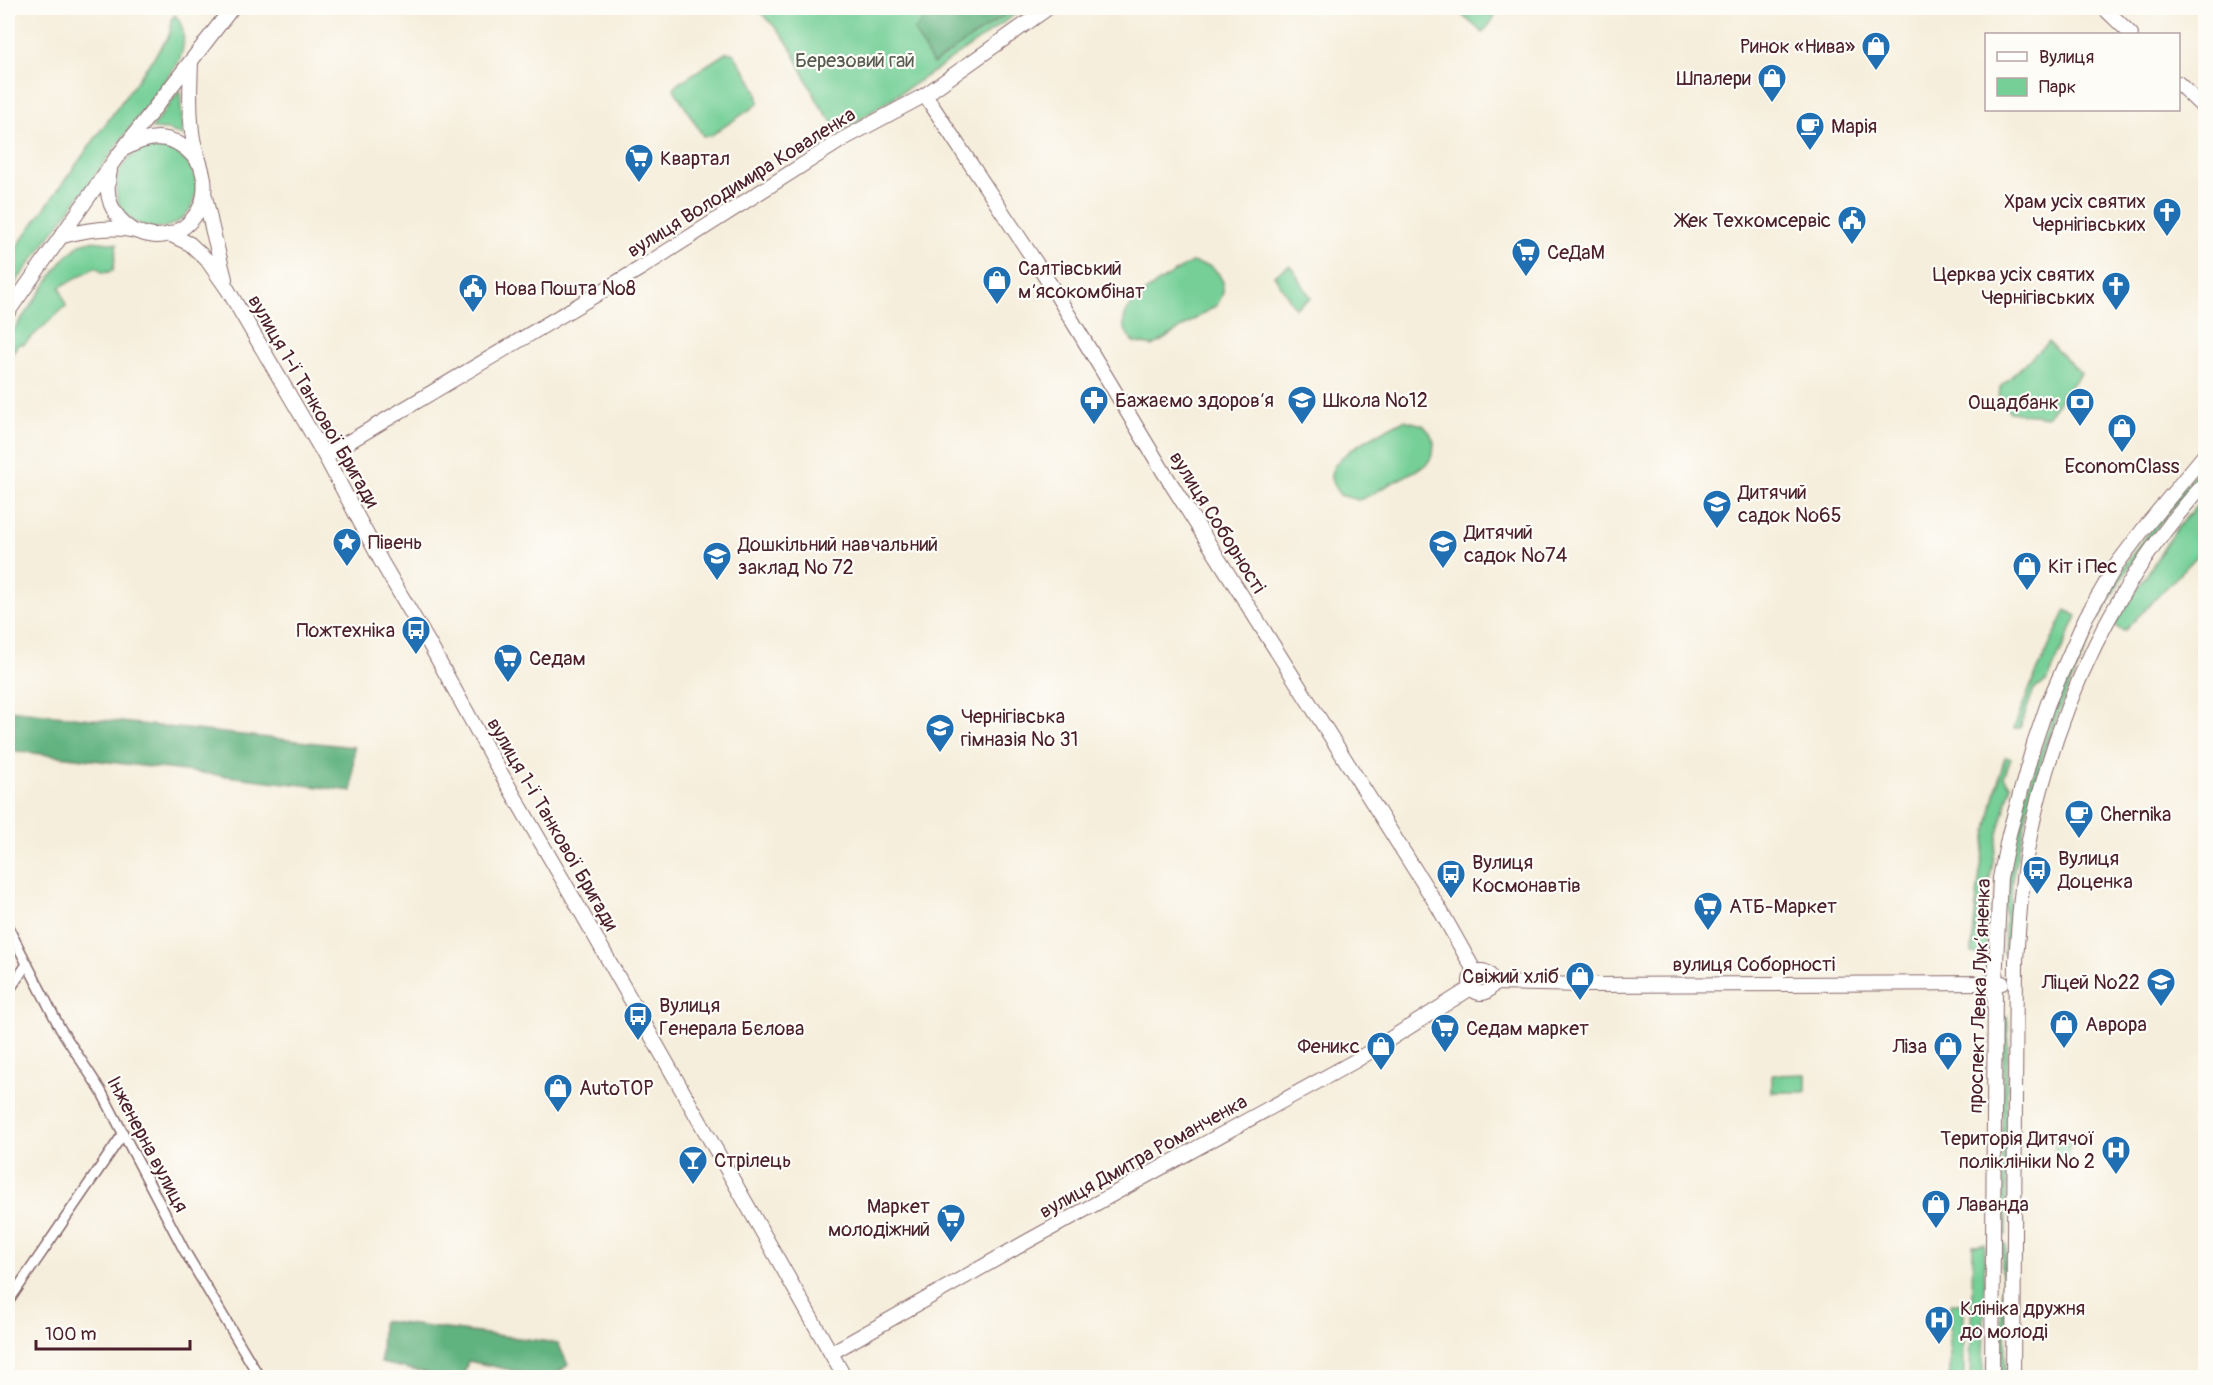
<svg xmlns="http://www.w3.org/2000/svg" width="2213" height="1385" font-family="Pangolin,sans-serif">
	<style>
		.green { fill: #75cf96; stroke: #607760; stroke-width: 1.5 }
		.forest { fill: #60b27f; stroke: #556855; stroke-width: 1.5 }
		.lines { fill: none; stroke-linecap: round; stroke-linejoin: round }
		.street-casing { stroke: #866769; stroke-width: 12 }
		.secondary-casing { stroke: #866769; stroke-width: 16 }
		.street { stroke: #fff; stroke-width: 9 }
		.secondary { stroke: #fff; stroke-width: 14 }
		.labels { text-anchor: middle; stroke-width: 4.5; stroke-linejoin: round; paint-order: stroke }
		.poi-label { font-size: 20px; fill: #4a1f2b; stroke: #fdfcf7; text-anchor: start }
		.park-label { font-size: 20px; fill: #595d50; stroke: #fdfcf7 }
		.street-label { font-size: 20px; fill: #4a1f2b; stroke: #fdfcf7 }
	</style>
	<rect width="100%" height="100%" fill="#fdfcf7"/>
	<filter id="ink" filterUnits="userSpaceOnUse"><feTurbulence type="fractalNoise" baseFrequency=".0167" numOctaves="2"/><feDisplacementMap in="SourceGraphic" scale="12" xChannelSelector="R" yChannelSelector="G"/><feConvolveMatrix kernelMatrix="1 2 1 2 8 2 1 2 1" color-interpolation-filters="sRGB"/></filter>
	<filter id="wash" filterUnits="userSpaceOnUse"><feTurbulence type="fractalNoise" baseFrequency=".008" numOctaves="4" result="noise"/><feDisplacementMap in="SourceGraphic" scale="24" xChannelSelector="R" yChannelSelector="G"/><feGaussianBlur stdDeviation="1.35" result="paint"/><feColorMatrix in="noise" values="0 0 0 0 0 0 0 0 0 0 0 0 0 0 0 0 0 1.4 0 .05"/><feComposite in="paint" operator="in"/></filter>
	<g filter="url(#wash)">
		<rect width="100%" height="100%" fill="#f6eedc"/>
		<g class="green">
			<path d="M755,8H1024L936,70L842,131C814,108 806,72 787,42C778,29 767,18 755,8Z"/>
			<polygon points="1454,8 1481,8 1495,17 1483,33"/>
			<path d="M175,15C187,28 185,48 178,63L8,293V259L167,39L170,33L171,19Z"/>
			<path d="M727,52L734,54C742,68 760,88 758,104L710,136H703L674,89L676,85Z"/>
			<polygon points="180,90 183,136 169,130 151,129"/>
			<circle cx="156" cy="188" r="40"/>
			<polygon points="91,241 117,244 113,271 103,273 96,267 60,287 66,306 24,344 18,344 8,361 8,338 63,260 80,244"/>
			<path d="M1191,262L1210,266L1218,273L1223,282V294L1217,305L1158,343L1152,346L1133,342C1129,337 1125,332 1124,325C1120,301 1173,274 1191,262Z"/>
			<polygon points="1290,265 1311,298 1295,308 1274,275"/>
			<polygon points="2048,342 2081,373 2047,417 2010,412 1999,400 2000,387"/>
			<path d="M1404,420L1423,425L1430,433L1434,442L1433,455L1426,465L1364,498L1358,500L1340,495C1336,490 1332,484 1331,478C1329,454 1385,431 1404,420Z"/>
			<path d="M2205,461V470C2166,514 2126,564 2100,618L2095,616C2123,559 2166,510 2205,461Z"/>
			<polygon points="2205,496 2205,548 2124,631 2114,626 2176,529"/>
			<polygon points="2066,610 2077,616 2047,682 2034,689 2020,728 2014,728 2031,685"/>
			<polygon points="2089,628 2094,630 2068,689 2047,744 2029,804 2012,879 2008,954 2004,954 2006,884 2026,794 2058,699"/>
			<path d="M2005,757L2011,758L2004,777L2011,786L1998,834L1989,884L1986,956L1972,953C1976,886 1986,821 2005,757Z"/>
			<polygon points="2003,1017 2007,1017 2008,1023 2006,1235 2002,1235"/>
			<polygon points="1806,1074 1806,1092 1772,1092 1772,1075"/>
			<polygon points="2055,1137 2070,1137 2069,1167 2054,1167"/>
			<polygon points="1985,1244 1983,1377 1970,1377 1973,1245"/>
			<polygon points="2002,1244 2006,1245 2005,1378 2001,1377"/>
			<rect x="1950" y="1304" width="14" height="73"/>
		</g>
		<g class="forest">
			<polygon points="932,8 1015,8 933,64 914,31"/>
			<polygon points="8,710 354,747 352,791 8,750"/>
			<polygon points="382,1321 558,1343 568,1365 552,1377 548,1378 468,1361 463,1377 445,1377 381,1363"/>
		</g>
	</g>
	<g filter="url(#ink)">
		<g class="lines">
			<g class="street-casing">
				<g id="street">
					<polyline points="8,927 60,1028 101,1091 184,1250 260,1378"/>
					<polyline points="8,992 27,964"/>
					<polyline points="8,1302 123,1134"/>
				</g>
			</g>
			<g class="secondary-casing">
				<g id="secondary">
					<polyline points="2104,8 2131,34"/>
					<polyline points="2178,83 2206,110"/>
					<polyline points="925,95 1050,284 1163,471 1439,908 1475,972"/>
					<path d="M126,148C154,132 178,135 198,162"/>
					<path d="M110,171C103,196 112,216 133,230"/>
					<polyline points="205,196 212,228 225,279"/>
					<polyline points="169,234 190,244 207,260 228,290 325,456 381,561 430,645 491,756 575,901 845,1378"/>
					<path d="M63,236C85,230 107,226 131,230C140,232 148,236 157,236C187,235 208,208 204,179C202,166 196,153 193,139C189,114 190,87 191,61"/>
					<polyline points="8,312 116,158 232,8"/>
					<polyline points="325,456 641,268 843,139 925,95 1048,8"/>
					<circle cx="1481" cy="982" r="11"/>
					<polyline points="1492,983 1586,985 2002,983"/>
					<polyline points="831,1353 1028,1241 1355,1061 1471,988"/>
					<polyline points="1992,1378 1995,984 2000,878 2009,834 2034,744 2048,703 2086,617 2117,564 2145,527 2206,453"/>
					<path d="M2013,1378L2016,961C2019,917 2022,873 2031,830C2059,702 2117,578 2206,482"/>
				</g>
			</g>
			<use href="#street" class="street"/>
			<use href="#secondary" class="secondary"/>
		</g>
	</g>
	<defs>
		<g id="shop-pin" transform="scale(1.5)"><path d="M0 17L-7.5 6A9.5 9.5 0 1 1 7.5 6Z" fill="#1f6fb2" stroke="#fdfcf7"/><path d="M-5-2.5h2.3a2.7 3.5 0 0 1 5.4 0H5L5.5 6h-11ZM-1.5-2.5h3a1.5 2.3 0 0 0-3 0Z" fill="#fff"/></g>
		<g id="cafe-pin" transform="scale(1.5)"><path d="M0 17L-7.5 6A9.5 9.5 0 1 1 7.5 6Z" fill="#1f6fb2" stroke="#fdfcf7"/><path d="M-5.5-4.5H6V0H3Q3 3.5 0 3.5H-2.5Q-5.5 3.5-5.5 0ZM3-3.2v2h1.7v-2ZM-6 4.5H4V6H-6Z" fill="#fff"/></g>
		<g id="supermarket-pin" transform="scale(1.5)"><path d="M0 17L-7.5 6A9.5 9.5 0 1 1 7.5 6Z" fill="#1f6fb2" stroke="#fdfcf7"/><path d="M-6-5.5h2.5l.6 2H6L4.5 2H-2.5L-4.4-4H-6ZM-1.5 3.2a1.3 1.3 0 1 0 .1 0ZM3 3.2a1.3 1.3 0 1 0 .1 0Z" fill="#fff"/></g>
		<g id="church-pin" transform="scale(1.5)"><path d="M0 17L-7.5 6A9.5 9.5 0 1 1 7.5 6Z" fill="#1f6fb2" stroke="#fdfcf7"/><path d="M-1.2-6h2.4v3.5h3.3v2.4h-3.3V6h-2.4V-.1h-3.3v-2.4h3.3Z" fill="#fff"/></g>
		<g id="civic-pin" transform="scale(1.5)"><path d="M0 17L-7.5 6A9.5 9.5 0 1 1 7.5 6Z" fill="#1f6fb2" stroke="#fdfcf7"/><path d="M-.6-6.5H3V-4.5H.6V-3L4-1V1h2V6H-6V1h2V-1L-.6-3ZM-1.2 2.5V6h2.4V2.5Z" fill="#fff"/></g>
		<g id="pharmacy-pin" transform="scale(1.5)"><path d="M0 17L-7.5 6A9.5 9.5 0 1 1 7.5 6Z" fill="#1f6fb2" stroke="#fdfcf7"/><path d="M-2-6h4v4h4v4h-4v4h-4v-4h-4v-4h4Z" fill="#fff"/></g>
		<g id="school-pin" transform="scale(1.5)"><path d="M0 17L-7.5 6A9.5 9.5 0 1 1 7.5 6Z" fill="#1f6fb2" stroke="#fdfcf7"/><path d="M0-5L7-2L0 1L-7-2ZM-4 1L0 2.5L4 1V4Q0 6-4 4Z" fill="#fff"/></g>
		<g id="bank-pin" transform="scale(1.5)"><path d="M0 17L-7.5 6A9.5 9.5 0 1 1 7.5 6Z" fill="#1f6fb2" stroke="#fdfcf7"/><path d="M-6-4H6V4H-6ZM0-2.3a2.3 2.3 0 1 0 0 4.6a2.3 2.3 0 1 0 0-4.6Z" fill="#fff"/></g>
		<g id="sight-pin" transform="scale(1.5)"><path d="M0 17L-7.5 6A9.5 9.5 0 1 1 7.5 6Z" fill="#1f6fb2" stroke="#fdfcf7"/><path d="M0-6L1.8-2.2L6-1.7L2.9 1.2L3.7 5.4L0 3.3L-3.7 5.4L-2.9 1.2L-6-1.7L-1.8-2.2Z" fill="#fff"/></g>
		<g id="bus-pin" transform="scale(1.5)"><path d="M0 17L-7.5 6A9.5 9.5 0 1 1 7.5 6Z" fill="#1f6fb2" stroke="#fdfcf7"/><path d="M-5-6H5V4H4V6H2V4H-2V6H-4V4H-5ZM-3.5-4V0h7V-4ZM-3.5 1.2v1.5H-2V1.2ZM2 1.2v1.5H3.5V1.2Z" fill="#fff"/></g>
		<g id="hospital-pin" transform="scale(1.5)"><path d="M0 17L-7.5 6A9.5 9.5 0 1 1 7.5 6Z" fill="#1f6fb2" stroke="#fdfcf7"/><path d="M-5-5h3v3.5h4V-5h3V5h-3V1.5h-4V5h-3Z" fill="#fff"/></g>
		<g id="bar-pin" transform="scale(1.5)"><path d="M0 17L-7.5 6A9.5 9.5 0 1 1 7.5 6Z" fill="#1f6fb2" stroke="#fdfcf7"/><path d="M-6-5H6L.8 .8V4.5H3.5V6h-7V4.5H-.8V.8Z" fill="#fff"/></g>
	</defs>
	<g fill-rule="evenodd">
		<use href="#shop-pin" x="1876" y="46"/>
		<use href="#shop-pin" x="1772" y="78"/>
		<use href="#cafe-pin" x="1810" y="126"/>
		<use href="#supermarket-pin" x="639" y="158"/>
		<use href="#church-pin" x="2167" y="212"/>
		<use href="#civic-pin" x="1852" y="220"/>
		<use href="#supermarket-pin" x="1526" y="252"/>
		<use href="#shop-pin" x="997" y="280"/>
		<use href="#church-pin" x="2116" y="286"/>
		<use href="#civic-pin" x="473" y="288"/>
		<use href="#pharmacy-pin" x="1094" y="400"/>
		<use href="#school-pin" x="1302" y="400"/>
		<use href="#bank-pin" x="2080" y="402"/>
		<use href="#shop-pin" x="2122" y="428"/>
		<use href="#school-pin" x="1717" y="504"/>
		<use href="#sight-pin" x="347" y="542"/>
		<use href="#school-pin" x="1443" y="544"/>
		<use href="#school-pin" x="717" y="556"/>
		<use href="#shop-pin" x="2027" y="566"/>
		<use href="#bus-pin" x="416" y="630"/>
		<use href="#supermarket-pin" x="508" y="658"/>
		<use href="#school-pin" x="940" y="728"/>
		<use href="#cafe-pin" x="2079" y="814"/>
		<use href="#bus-pin" x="2037" y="870"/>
		<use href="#bus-pin" x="1451" y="874"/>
		<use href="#supermarket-pin" x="1708" y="906"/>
		<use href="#shop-pin" x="1580" y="976"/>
		<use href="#school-pin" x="2161" y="982"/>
		<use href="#bus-pin" x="638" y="1016"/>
		<use href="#shop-pin" x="2064" y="1024"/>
		<use href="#supermarket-pin" x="1445" y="1028"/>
		<use href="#shop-pin" x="1381" y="1046"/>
		<use href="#shop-pin" x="1948" y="1046"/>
		<use href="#shop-pin" x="558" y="1088"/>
		<use href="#hospital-pin" x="2116" y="1150"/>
		<use href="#bar-pin" x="693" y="1160"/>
		<use href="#shop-pin" x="1936" y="1204"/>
		<use href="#supermarket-pin" x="951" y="1218"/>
		<use href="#hospital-pin" x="1939" y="1320"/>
	</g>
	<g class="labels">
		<g class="poi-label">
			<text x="1855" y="53" text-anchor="end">Ринок «Нива»</text>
			<text x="1751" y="85" text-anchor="end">Шпалери</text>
			<text x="1831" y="133">Марія</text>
			<text x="660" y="165">Квартал</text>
			<text x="2146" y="208" text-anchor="end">Храм усіх святих<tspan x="2146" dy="23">Чернігівських</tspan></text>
			<text x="1831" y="227" text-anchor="end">Жек Техкомсервіс</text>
			<text x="1547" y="259">СеДаМ</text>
			<text x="1018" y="275">Салтівський<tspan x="1018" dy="23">мʼясокомбінат</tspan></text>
			<text x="2095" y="281" text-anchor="end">Церква усіх святих<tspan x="2095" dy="23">Чернігівських</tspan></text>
			<text x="494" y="295">Нова Пошта №8</text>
			<text x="1115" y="407">Бажаємо здоровʼя</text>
			<text x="1323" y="407">Школа №12</text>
			<text x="2059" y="409" text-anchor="end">Ощадбанк</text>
			<text x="2122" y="473" text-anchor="middle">EconomClass</text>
			<text x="1738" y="499">Дитячий<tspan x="1738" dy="23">садок №65</tspan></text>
			<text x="1464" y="539">Дитячий<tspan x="1464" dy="23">садок №74</tspan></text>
			<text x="368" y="549">Півень</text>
			<text x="738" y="551">Дошкільний навчальний<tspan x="738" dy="23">заклад № 72</tspan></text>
			<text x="2048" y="573">Кіт і Пес</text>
			<text x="395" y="637" text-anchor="end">Пожтехніка</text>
			<text x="529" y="665">Седам</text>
			<text x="961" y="723">Чернігівська<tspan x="961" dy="23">гімназія № 31</tspan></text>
			<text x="2100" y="821">Chernika</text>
			<text x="2058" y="865">Вулиця<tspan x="2058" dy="23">Доценка</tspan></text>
			<text x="1472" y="869">Вулиця<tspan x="1472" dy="23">Космонавтів</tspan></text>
			<text x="1729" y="913">АТБ-Маркет</text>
			<text x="1559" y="983" text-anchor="end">Свіжий хліб</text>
			<text x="2140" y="989" text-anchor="end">Ліцей №22</text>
			<text x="659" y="1012">Вулиця<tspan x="659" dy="23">Генерала Бєлова</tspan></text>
			<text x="2085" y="1031">Аврора</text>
			<text x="1466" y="1035">Седам маркет</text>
			<text x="1360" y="1053" text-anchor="end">Феникс</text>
			<text x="1927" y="1053" text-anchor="end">Ліза</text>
			<text x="579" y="1095">AutoTOP</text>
			<text x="2095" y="1145" text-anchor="end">Територія Дитячої<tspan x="2095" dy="23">поліклініки № 2</tspan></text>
			<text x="714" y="1167">Стрілець</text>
			<text x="1957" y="1211">Лаванда</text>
			<text x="930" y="1213" text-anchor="end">Маркет<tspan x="930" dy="23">молодіжний</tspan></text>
			<text x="1960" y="1315">Клініка дружня<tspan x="1960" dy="23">до молоді</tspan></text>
		</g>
		<g class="park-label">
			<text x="855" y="67">Березовий гай</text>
		</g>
		<g class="street-label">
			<text transform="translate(741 182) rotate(-32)" y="7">вулиця Володимира Коваленка</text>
			<text transform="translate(314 401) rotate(60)" y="7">вулиця 1-ї Танкової Бригади</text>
			<text transform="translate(1218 522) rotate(58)" y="7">вулиця Соборності</text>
			<text transform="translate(553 824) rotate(60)" y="7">вулиця 1-ї Танкової Бригади</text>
			<text x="1754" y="971">вулиця Соборності</text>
			<text transform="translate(1979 996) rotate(-88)" y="7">проспект Левка Лукʼяненка</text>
			<text transform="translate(148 1144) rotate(62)" y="7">Інженерна вулиця</text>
			<text transform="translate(1143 1156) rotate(-29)" y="7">вулиця Дмитра Романченка</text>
		</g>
	</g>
	<rect width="2213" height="1385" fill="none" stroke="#fdfcf7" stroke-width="30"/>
	<rect x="1985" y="33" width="195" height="78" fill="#fdfcf7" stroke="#b5a4a5" stroke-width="1.5"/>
	<rect x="1997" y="52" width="30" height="9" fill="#ffffff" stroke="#b5a4a5" stroke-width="1.5"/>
	<text x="2039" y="63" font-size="18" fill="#4a1f2b">Вулиця</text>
	<rect x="1997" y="78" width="30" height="18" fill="#75cf96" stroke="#b5a4a5" stroke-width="1.5"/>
	<text x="2039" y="93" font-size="18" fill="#4a1f2b">Парк</text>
	<path d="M36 1340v9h154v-9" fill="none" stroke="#4a1f2b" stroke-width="3"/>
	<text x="45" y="1340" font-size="18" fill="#4a1f2b" stroke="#fdfcf7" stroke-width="4.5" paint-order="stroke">100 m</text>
</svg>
